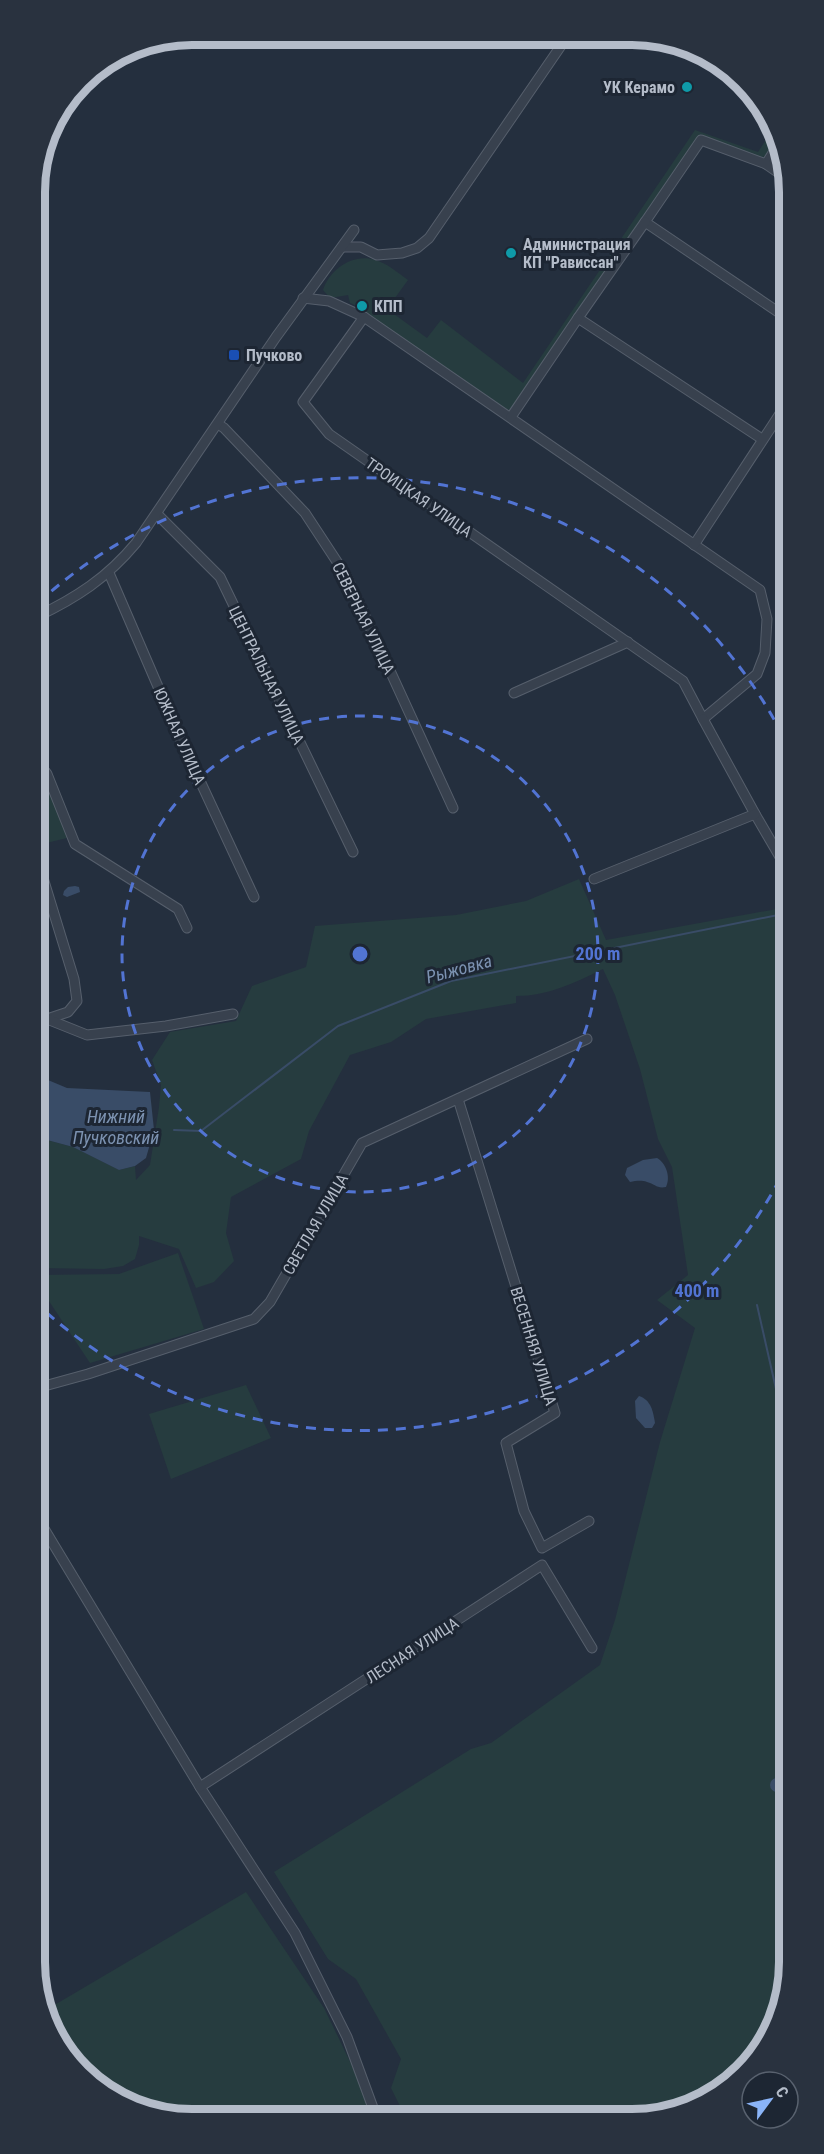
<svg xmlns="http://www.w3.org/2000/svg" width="824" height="2154" font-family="'Roboto Condensed',sans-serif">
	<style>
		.green { fill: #263c3f }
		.water { fill: #394c67 }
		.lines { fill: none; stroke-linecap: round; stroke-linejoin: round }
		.stream { stroke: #394c67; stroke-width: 2 }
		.minor-casing { stroke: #565f6c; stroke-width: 11 }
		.minor { stroke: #38414e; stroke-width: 9 }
		.ring { fill: none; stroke: #5274d3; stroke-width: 3; stroke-dasharray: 10 8 }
		.culture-dot { fill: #0f9aa8; stroke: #1d2633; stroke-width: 2 }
		.transit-dot { fill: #1a4fb4; stroke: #1d2633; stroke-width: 2 }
		.labels { text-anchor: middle; stroke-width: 6; stroke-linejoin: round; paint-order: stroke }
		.poi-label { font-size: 16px; font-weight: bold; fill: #b4bcc9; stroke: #1d2633; text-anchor: start }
		.street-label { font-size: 16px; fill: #b4bcc9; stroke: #1d2633 }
		.water-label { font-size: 18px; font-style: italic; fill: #7c92b1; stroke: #1d2633 }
		.rim { fill: none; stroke: #b4bcc9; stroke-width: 8 }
		.centre { fill: #5274d3; stroke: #1d2633; stroke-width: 3 }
		.ring-label { font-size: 18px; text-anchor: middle; font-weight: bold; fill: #5274d3; stroke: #1d2633; stroke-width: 6; stroke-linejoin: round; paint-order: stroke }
	</style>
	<rect width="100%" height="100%" fill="#242f3e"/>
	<g class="green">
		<path d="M695,130L758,152L771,132L776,142L768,155L760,158L699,135L512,409L507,410L362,311L367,305L362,301L357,306L350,303L348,295L330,298L323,290C330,269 353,253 375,260C387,263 398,273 408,280L387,309L427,338L441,320L523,383Z"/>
		<polygon points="787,533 787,677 777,651 780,535"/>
		<polygon points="36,768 45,778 67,838 38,845 36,839"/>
		<path d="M579,879L606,940L788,907L789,1972L778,2022L751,2066L711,2098L663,2116H405L391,2088L401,2059L356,1979L328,1959L274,1872L471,1749L491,1743L600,1665L615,1620L660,1442L695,1328L657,1300L688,1275L672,1167L658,1139L640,1069L615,995L603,969C574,983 548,996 516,996V1003L426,1019L391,1042L350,1055L309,1131L301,1159L231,1197L226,1233L234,1261L214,1282L196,1288L179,1249L139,1236V1245L135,1259L123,1266L104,1269L37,1268L36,1137L73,1147L119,1170L135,1166L136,1180L150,1165L159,1107L161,1085L152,1060L170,1032L236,1021L252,986L306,967L315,926L456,915L526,901Z"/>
		<polygon points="178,1253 204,1329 90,1363 37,1283 37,1275 119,1274"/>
		<polygon points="246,1385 271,1438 171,1479 149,1414"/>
		<polygon points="246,1892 324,2008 358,2078 371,2116 161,2117 81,2074 46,2010"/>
	</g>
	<g class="water">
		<polygon points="75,886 79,887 80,892 67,897 63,895 64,891 68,887"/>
		<polygon points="36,1075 67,1088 150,1092 154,1130 146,1158 135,1166 119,1170 73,1147 36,1137"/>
		<path d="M657,1158C666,1163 671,1177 666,1187C657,1189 655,1184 647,1182C641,1180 636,1181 630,1182L625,1175L627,1168L643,1160Z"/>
		<path d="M639,1396C651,1400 653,1411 655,1423L652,1428H645L636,1418L635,1401Z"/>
		<circle cx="777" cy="1785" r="7"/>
	</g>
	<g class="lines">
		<g class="stream">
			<polyline points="174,1130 201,1131 338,1026 451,981 788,913"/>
			<polyline points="757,1305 776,1389 788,1410"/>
			<polyline points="784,1784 789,1783"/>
		</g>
		<g class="minor-casing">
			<g id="minor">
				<polyline points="766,164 778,145"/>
				<polyline points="786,178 766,164 701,140 645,222 787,318"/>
				<polyline points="645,222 578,318 762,439"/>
				<polyline points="343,247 361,247 377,255 402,253 417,248 429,238 567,37"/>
				<polyline points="303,298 329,301 364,317"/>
				<polygon points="364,317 760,590 767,619 765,653 757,674 703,719 683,681 329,434 303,402"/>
				<polyline points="511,417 578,318"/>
				<polyline points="218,424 224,428 305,513 347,577 453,808"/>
				<polyline points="157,514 220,577 353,852"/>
				<polyline points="694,545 787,403"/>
				<polyline points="109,573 181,740 254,897"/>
				<path d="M36,617C76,598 107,578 136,543L276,337L354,230"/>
				<polyline points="514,693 628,642"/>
				<polyline points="703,719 755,814 787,869"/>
				<polyline points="36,760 47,774 75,844 178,909 187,928"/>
				<polyline points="36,855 74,979 77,1001 68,1012 47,1019"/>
				<polyline points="594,879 755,814"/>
				<polyline points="36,1020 47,1019 87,1035 166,1026 233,1014"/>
				<polyline points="458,1099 555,1413 506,1443 524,1511 542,1548 589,1521"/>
				<polyline points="37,1388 88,1374 254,1319 270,1302 362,1143 587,1039"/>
				<polyline points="37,1517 200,1787 295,1933 347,2037 376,2116"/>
				<polyline points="200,1787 542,1565 592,1648"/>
			</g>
		</g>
		<use href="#minor" class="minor"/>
	</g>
	<g class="ring">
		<circle cx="360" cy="954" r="238"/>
		<path d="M788 1163A476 476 0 0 1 38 1305M38 603A476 476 0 0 1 786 742"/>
	</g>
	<g class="culture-dot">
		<circle cx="687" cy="87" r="6"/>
		<circle cx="511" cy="253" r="6"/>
		<circle cx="362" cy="306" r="6"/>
	</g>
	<rect class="transit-dot" x="228" y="349" width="12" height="12" rx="3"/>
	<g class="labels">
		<g class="poi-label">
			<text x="675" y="93" text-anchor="end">УК Керамо</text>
			<text x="523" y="250">Администрация<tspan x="523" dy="18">КП "Рависсан"</tspan></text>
			<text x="374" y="312">КПП</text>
			<text x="246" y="361">Пучково</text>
		</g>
		<g class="street-label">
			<text transform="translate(419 497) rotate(35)" y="6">ТРОИЦКАЯ УЛИЦА</text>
			<text transform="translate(364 618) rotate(64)" y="6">СЕВЕРНАЯ УЛИЦА</text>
			<text transform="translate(267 675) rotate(64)" y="6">ЦЕНТРАЛЬНАЯ УЛИЦА</text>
			<text transform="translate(180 736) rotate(66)" y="6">ЮЖНАЯ УЛИЦА</text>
			<text transform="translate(315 1224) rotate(-60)" y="6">СВЕТЛАЯ УЛИЦА</text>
			<text transform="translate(534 1346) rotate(73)" y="6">ВЕСЕННЯЯ УЛИЦА</text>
			<text transform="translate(412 1650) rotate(-33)" y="6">ЛЕСНАЯ УЛИЦА</text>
		</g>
		<g class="water-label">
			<text transform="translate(459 969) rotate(-15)" y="6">Рыжовка</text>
			<text x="116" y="1123">Нижний<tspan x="116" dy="21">Пучковский</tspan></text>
		</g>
	</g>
	<path d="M0 0H824V2154H0ZM192 45H632A147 147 0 0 1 779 192V1962A147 147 0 0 1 632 2109H192A147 147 0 0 1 45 1962V192A147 147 0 0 1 192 45Z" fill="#29323f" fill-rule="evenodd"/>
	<path class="rim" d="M192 45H632A147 147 0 0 1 779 192V1962A147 147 0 0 1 632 2109H192A147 147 0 0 1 45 1962V192A147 147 0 0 1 192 45Z"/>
	<circle cx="360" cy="954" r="9" class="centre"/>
	<g class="ring-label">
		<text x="598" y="960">200 m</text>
		<text x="697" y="1297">400 m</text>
	</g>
	<g transform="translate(770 2100) rotate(57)"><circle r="28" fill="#1d2633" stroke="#59626f" stroke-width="1.5"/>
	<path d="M0-4.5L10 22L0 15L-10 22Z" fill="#8ab4f8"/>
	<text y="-9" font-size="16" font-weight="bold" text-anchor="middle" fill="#b4bcc9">С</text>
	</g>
</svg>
